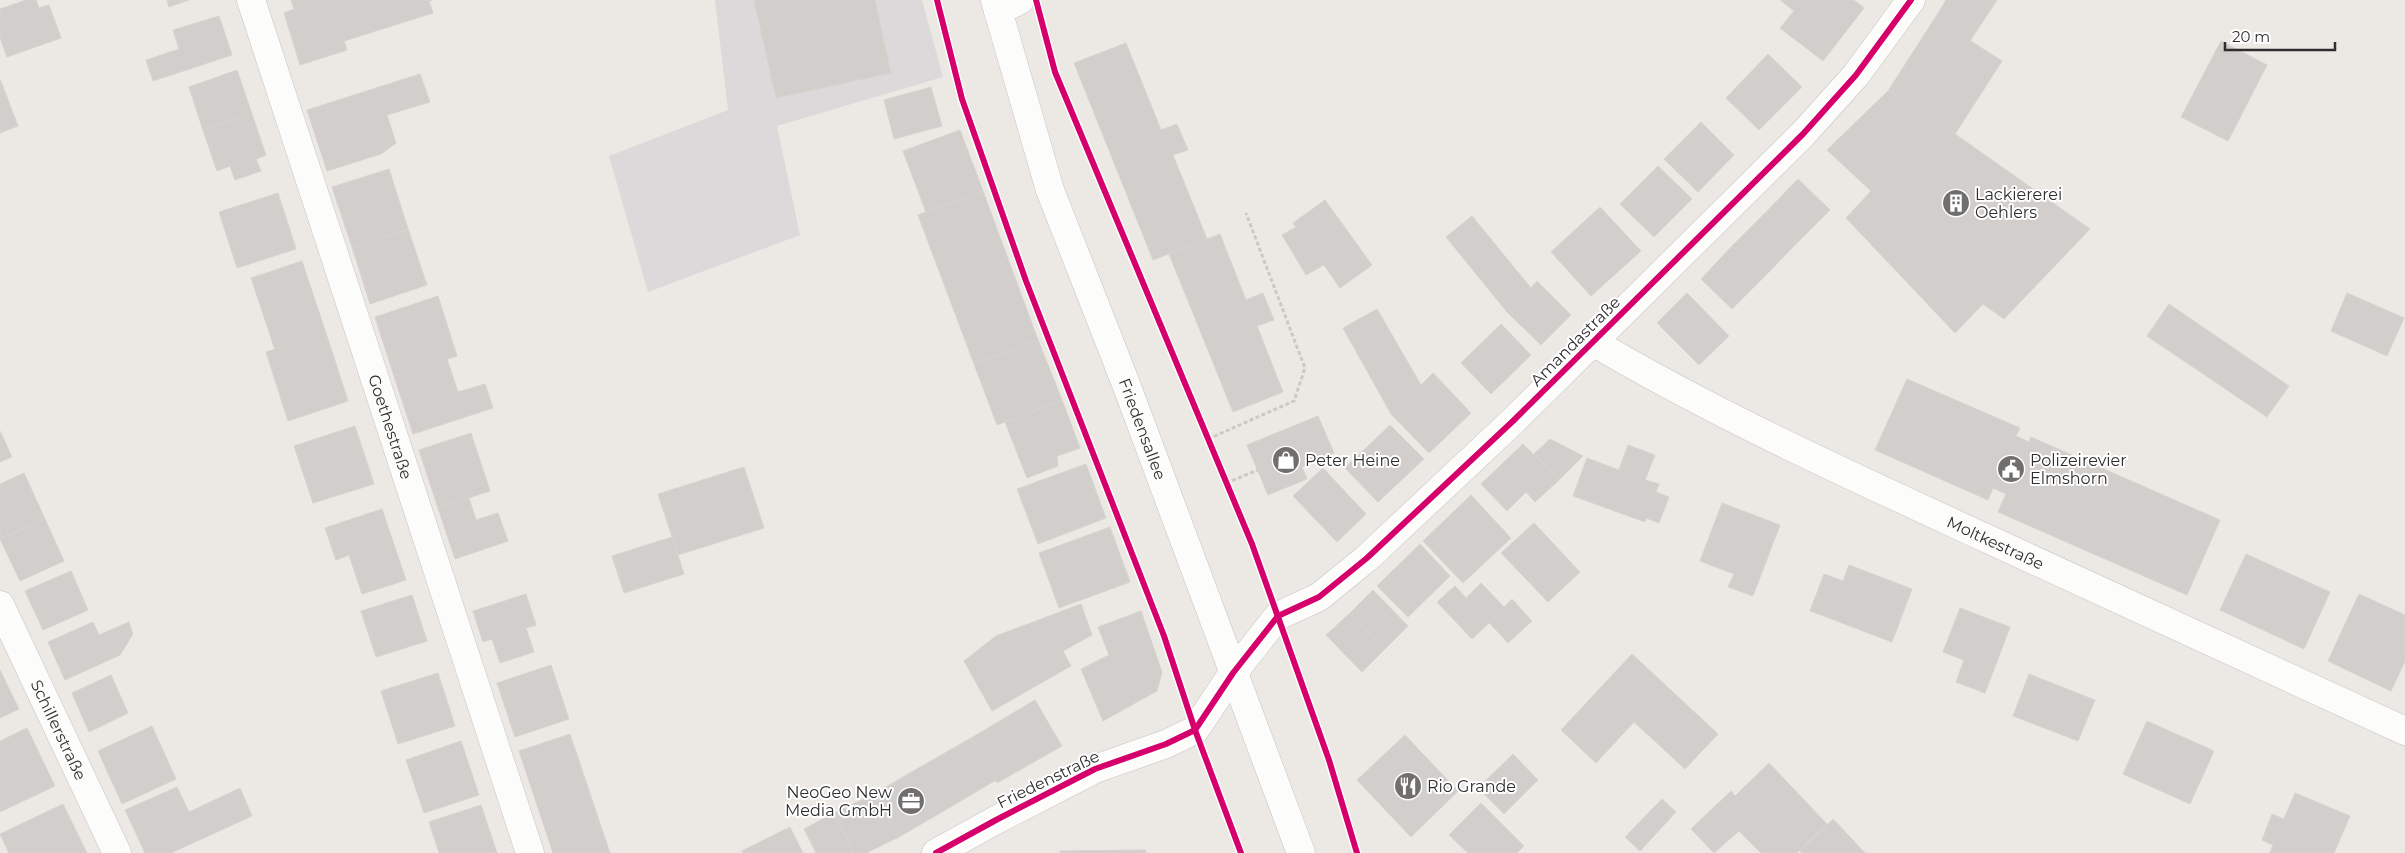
<svg xmlns="http://www.w3.org/2000/svg" width="2405" height="853" font-family="Montserrat,sans-serif">
	<style>
		.industrial { fill: #dcd9db }
		.building { fill: #d1cecb; stroke: #d7d4d0 }
		.lines { fill: none; stroke-linecap: round; stroke-linejoin: round }
		.minor-casing { stroke: #c5c4c5; stroke-width: 29 }
		.secondary-casing { stroke: #c5c4c5; stroke-width: 29 }
		.path { stroke: #c9c9c8; stroke-width: 3; stroke-dasharray: 4 2.5; stroke-linecap: butt }
		.minor { stroke: #fcfcfb; stroke-width: 28 }
		.secondary { stroke: #fcfcfb; stroke-width: 28 }
		.cycleway-casing { stroke: #fff; stroke-width: 9 }
		.cycleway { stroke: #d6006c; stroke-width: 6 }
		.labels { text-anchor: middle; stroke-width: 4; stroke-linejoin: round; paint-order: stroke }
		.poi-label { font-size: 16px; fill: #2e2e2e; stroke: #fff; text-anchor: start }
		.street-label { font-size: 16px; fill: #2e2e2e; stroke: #fff }
	</style>
	<rect width="100%" height="100%" fill="#ece8e4"/>
	<polygon class="industrial" points="715,0 922,0 943,77 777,126 800,235 648,292 609,156 728,110"/>
	<g class="building">
		<polygon points="26,0 36,0 39,8 49,5 61,38 7,57 0,38 0,9"/>
		<polygon points="167,0 189,0 169,7"/>
		<polygon points="291,0 433,0 429,1 433,13 344,41 347,50 300,65 284,13 294,9"/>
		<polygon points="754,0 875,0 891,73 776,98"/>
		<polygon points="1780,0 1854,0 1864,8 1823,61 1780,28 1794,11"/>
		<polygon points="1946,0 1997,0 1970,41 1935,18"/>
		<polygon points="219,16 232,55 153,81 146,60 179,49 173,30"/>
		<polygon points="1935,18 2002,61 1955,134 1888,91"/>
		<polygon points="2221,41 2267,65 2228,141 2181,117"/>
		<polygon points="1126,43 1161,130 1177,124 1188,150 1173,155 1207,239 1153,260 1074,63"/>
		<polygon points="1768,54 1802,87 1759,130 1726,98"/>
		<polygon points="237,70 252,114 203,130 189,87"/>
		<polygon points="420,74 430,102 387,115 396,143 381,154 327,171 307,110"/>
		<polygon points="0,79 18,126 0,133"/>
		<polygon points="931,87 942,126 894,139 884,100"/>
		<polygon points="1888,91 1955,134 2090,229 2004,319 1983,304 1955,333 1846,218 1871,191 1827,150"/>
		<polygon points="252,114 266,155 256,159 261,171 235,180 230,166 217,171 203,130"/>
		<polygon points="1701,122 1734,155 1698,192 1664,159"/>
		<polygon points="960,130 983,191 926,212 903,151"/>
		<polygon points="1658,166 1692,199 1654,237 1620,204"/>
		<polygon points="389,169 408,229 352,247 332,187"/>
		<polygon points="1798,179 1830,210 1797,243 1766,212"/>
		<polygon points="983,191 1038,340 974,364 918,215"/>
		<polygon points="278,193 296,249 237,268 219,212"/>
		<polygon points="1325,200 1372,265 1340,288 1324,265 1306,275 1282,235 1296,227 1293,223"/>
		<polygon points="1600,207 1641,251 1591,296 1551,252"/>
		<polygon points="1766,212 1797,243 1764,277 1732,246"/>
		<polygon points="1472,216 1531,288 1537,281 1571,315 1541,345 1507,312 1446,237"/>
		<polygon points="408,229 427,285 370,304 352,247"/>
		<polygon points="1220,234 1246,300 1263,293 1274,320 1257,326 1283,392 1233,412 1169,254"/>
		<polygon points="1732,246 1764,277 1732,309 1701,279"/>
		<polygon points="302,261 326,333 275,350 251,278"/>
		<polygon points="1687,293 1729,336 1699,365 1657,323"/>
		<polygon points="2347,293 2404,318 2387,356 2331,331"/>
		<polygon points="438,296 457,356 394,376 375,317"/>
		<polygon points="2169,304 2289,386 2267,417 2147,336"/>
		<polygon points="1377,309 1421,385 1433,373 1471,413 1429,453 1391,414 1343,328"/>
		<polygon points="1501,324 1531,355 1491,394 1461,363"/>
		<polygon points="326,333 348,401 288,421 266,352"/>
		<polygon points="1038,340 1062,400 997,425 974,364"/>
		<polygon points="447,359 458,392 485,384 493,408 413,434 394,376"/>
		<polygon points="1907,379 2020,428 2016,436 2029,442 2031,437 2220,520 2187,595 1998,512 2006,494 1993,488 1988,500 1875,450"/>
		<polygon points="1062,400 1080,448 1057,456 1058,466 1027,478 1005,422"/>
		<polygon points="1318,416 1334,453 1302,467 1307,479 1268,495 1247,445"/>
		<polygon points="1390,425 1424,459 1378,502 1345,468"/>
		<polygon points="355,426 374,484 313,503 294,446"/>
		<polygon points="0,431 12,457 0,462"/>
		<polygon points="471,433 490,491 438,508 419,450"/>
		<polygon points="1550,439 1583,456 1559,480 1534,454"/>
		<polygon points="1523,444 1559,480 1535,502 1526,492 1507,511 1481,484"/>
		<polygon points="1628,445 1655,455 1645,480 1659,484 1656,492 1669,497 1659,523 1646,518 1645,522 1573,496 1587,458 1619,470"/>
		<polygon points="1086,464 1106,518 1038,544 1017,489"/>
		<polygon points="744,467 764,528 678,555 658,494"/>
		<polygon points="1323,468 1366,514 1337,542 1293,496"/>
		<polygon points="24,473 45,519 0,539 0,484"/>
		<polygon points="1471,495 1511,538 1463,583 1423,541"/>
		<polygon points="469,498 476,520 498,513 508,541 455,559 438,508"/>
		<polygon points="1722,503 1780,525 1753,596 1728,587 1734,574 1700,561"/>
		<polygon points="382,509 406,580 362,594 349,555 336,560 325,528"/>
		<polygon points="45,519 64,561 20,581 0,539"/>
		<polygon points="1534,523 1580,572 1548,602 1501,553"/>
		<polygon points="1110,527 1130,582 1059,608 1039,553"/>
		<polygon points="672,537 684,574 624,593 612,556"/>
		<polygon points="1420,544 1450,576 1408,617 1377,586"/>
		<polygon points="2246,554 2330,592 2304,649 2220,610"/>
		<polygon points="1849,565 1912,589 1892,642 1829,618"/>
		<polygon points="71,571 88,610 43,630 25,591"/>
		<polygon points="1824,574 1843,581 1829,618 1810,611"/>
		<polygon points="1481,583 1504,607 1512,599 1532,621 1508,643 1466,598"/>
		<polygon points="1455,586 1489,623 1472,639 1437,602"/>
		<polygon points="1373,590 1408,626 1385,649 1350,613"/>
		<polygon points="526,594 536,625 526,628 534,652 500,663 492,639 483,642 473,611"/>
		<polygon points="2359,594 2405,615 2405,661 2391,691 2328,661"/>
		<polygon points="412,595 427,641 376,657 361,611"/>
		<polygon points="1081,604 1092,635 1063,651 1071,666 992,711 964,661 996,636"/>
		<polygon points="1960,608 2010,627 1985,693 1956,682 1964,660 1943,652"/>
		<polygon points="1141,611 1162,672 1157,691 1103,721 1081,669 1109,655 1098,627"/>
		<polygon points="1350,613 1385,649 1362,672 1326,635"/>
		<polygon points="93,622 99,635 129,622 133,634 120,655 65,680 48,642"/>
		<polygon points="1632,654 1718,734 1685,769 1634,722 1596,763 1561,730"/>
		<polygon points="551,665 569,719 515,737 497,683"/>
		<polygon points="0,670 19,709 0,718"/>
		<polygon points="438,673 455,726 398,744 381,691"/>
		<polygon points="2029,674 2095,700 2078,741 2013,716"/>
		<polygon points="111,675 128,713 89,732 72,693"/>
		<polygon points="1035,700 1062,746 997,783 971,738"/>
		<polygon points="2147,721 2214,751 2190,804 2123,774"/>
		<polygon points="152,726 176,779 122,804 98,751"/>
		<polygon points="27,728 55,786 0,812 0,741"/>
		<polygon points="570,734 610,853 553,853 519,751"/>
		<polygon points="1405,735 1458,791 1411,837 1357,780"/>
		<polygon points="971,738 996,780 947,809 922,766"/>
		<polygon points="461,741 479,795 424,813 406,760"/>
		<polygon points="1513,754 1538,780 1504,814 1478,788"/>
		<polygon points="1769,763 1827,824 1797,853 1761,853 1739,831 1714,853 1691,829 1731,791 1735,796"/>
		<polygon points="922,766 947,809 899,837 874,794"/>
		<polygon points="177,787 189,812 240,788 252,816 171,853 145,853 125,810"/>
		<polygon points="2295,793 2350,816 2334,853 2270,853 2273,845 2262,840 2272,814 2284,819"/>
		<polygon points="874,794 899,837 866,853 854,853 834,813"/>
		<polygon points="1662,799 1676,812 1640,851 1625,837"/>
		<polygon points="1481,803 1524,846 1517,853 1468,853 1449,835"/>
		<polygon points="63,804 87,853 9,853 0,834"/>
		<polygon points="481,805 497,853 439,853 429,822"/>
		<polygon points="834,813 854,853 816,853 804,829"/>
		<polygon points="1833,819 1865,853 1802,853 1800,851"/>
		<polygon points="790,827 803,853 743,853 742,851"/>
		<polygon points="1145,850 1146,853 1060,853 1060,851"/>
	</g>
	<g class="lines">
		<g class="minor-casing">
			<g id="minor">
				<path id="s1" d="M251,0L530,853"/>
				<polyline points="998,11 1020,0"/>
				<path id="s2" d="M1593,342C1720,417 1856,478 1990,540C2128,604 2267,667 2405,731"/>
				<path id="s3" d="M0,605L117,853"/>
				<polyline points="936,853 996,820 1095,769 1166,744 1195,730 1233,673 1278,616 1319,597 1367,558 1513,421 1803,134 1856,75 1911,0"/>
			</g>
		</g>
		<g class="secondary-casing">
			<g id="secondary">
				<path id="s4" d="M995,0L1050,190L1126,384L1301,853"/>
			</g>
		</g>
		<g class="path">
			<polyline points="1208,439 1294,401 1305,368 1246,213"/>
			<polyline points="1226,483 1258,470"/>
		</g>
		<use href="#minor" class="minor"/>
		<use href="#secondary" class="secondary"/>
		<g class="cycleway-casing">
			<g id="cycleway">
				<polyline points="937,0 962,99 1026,281 1164,636 1195,730 1241,853"/>
				<polyline points="1036,0 1055,72 1252,544 1329,760 1357,853"/>
				<polyline points="936,853 996,820 1095,769 1166,744 1195,730 1233,673 1278,616 1319,597 1367,558 1513,421 1803,134 1856,75 1911,0"/>
			</g>
		</g>
		<use href="#cycleway" class="cycleway"/>
	</g>
	<defs>
		<g id="building-disc" transform="scale(1.4375)"><circle r="9.5" fill="#706f6e" stroke="#fff"/><path d="M-4-6H4V6H1V3H-1V6H-4ZM-2.5-4.3h1.7v1.8h-1.7ZM.8-4.3h1.7v1.8H.8ZM-2.5-1h1.7V.8h-1.7ZM.8-1h1.7V.8H.8Z" fill="#fff"/></g>
		<g id="shop-disc" transform="scale(1.4375)"><circle r="9.5" fill="#706f6e" stroke="#fff"/><path d="M-5-2.5h2.3a2.7 3.5 0 0 1 5.4 0H5L5.5 6h-11ZM-1.5-2.5h3a1.5 2.3 0 0 0-3 0Z" fill="#fff"/></g>
		<g id="civic-disc" transform="scale(1.4375)"><circle r="9.5" fill="#706f6e" stroke="#fff"/><path d="M-.6-6.5H3V-4.5H.6V-3L4-1V1h2V6H-6V1h2V-1L-.6-3ZM-1.2 2.5V6h2.4V2.5Z" fill="#fff"/></g>
		<g id="restaurant-disc" transform="scale(1.4375)"><circle r="9.5" fill="#706f6e" stroke="#fff"/><path d="M-5-6h1v4h1v-4h1v4h1v-4h1v5L-1.5 .5V6h-2V.5L-5-1ZM5-6V6H3V1.5H1.5Q1.5-4 5-6Z" fill="#fff"/></g>
		<g id="office-disc" transform="scale(1.4375)"><circle r="9.5" fill="#706f6e" stroke="#fff"/><path d="M-6-3h4V-5.5h4V-3h4V5H-6ZM-1-4.5V-3h2v-1.5ZM-6 0V1H6V0Z" fill="#fff"/></g>
	</defs>
	<g fill-rule="evenodd">
		<use href="#building-disc" x="1956" y="203"/>
		<use href="#shop-disc" x="1286" y="460"/>
		<use href="#civic-disc" x="2011" y="469"/>
		<use href="#restaurant-disc" x="1408" y="786"/>
		<use href="#office-disc" x="911" y="801"/>
	</g>
	<g class="labels">
		<g class="poi-label">
			<text x="1975" y="200">Lackiererei<tspan x="1975" dy="18">Oehlers</tspan></text>
			<text x="1305" y="466">Peter Heine</text>
			<text x="2030" y="466">Polizeirevier<tspan x="2030" dy="18">Elmshorn</tspan></text>
			<text x="1427" y="792">Rio Grande</text>
			<text x="892" y="798" text-anchor="end">NeoGeo New<tspan x="892" dy="18">Media GmbH</tspan></text>
		</g>
		<g class="street-label">
			<text transform="translate(1575 341) rotate(-45)" y="6">Amandastraße</text>
			<text dy="6" stroke="none"><textPath href="#s1" startOffset="449">Goethestraße</textPath></text>
			<text dy="6" stroke="none"><textPath href="#s4" startOffset="454">Friedensallee</textPath></text>
			<text dy="6" stroke="none"><textPath href="#s2" startOffset="450">Moltkestraße</textPath></text>
			<text dy="6" stroke="none"><textPath href="#s3" startOffset="138">Schillerstraße</textPath></text>
			<text transform="translate(1048 779) rotate(-26)" y="6">Friedenstraße</text>
		</g>
	</g>
	<path d="M2225 42v8h110v-8" fill="none" stroke="#2e2e2e" stroke-width="2.5"/>
	<text x="2232" y="42" font-size="15" fill="#2e2e2e" stroke="#ffffff" stroke-width="4" paint-order="stroke">20 m</text>
</svg>
